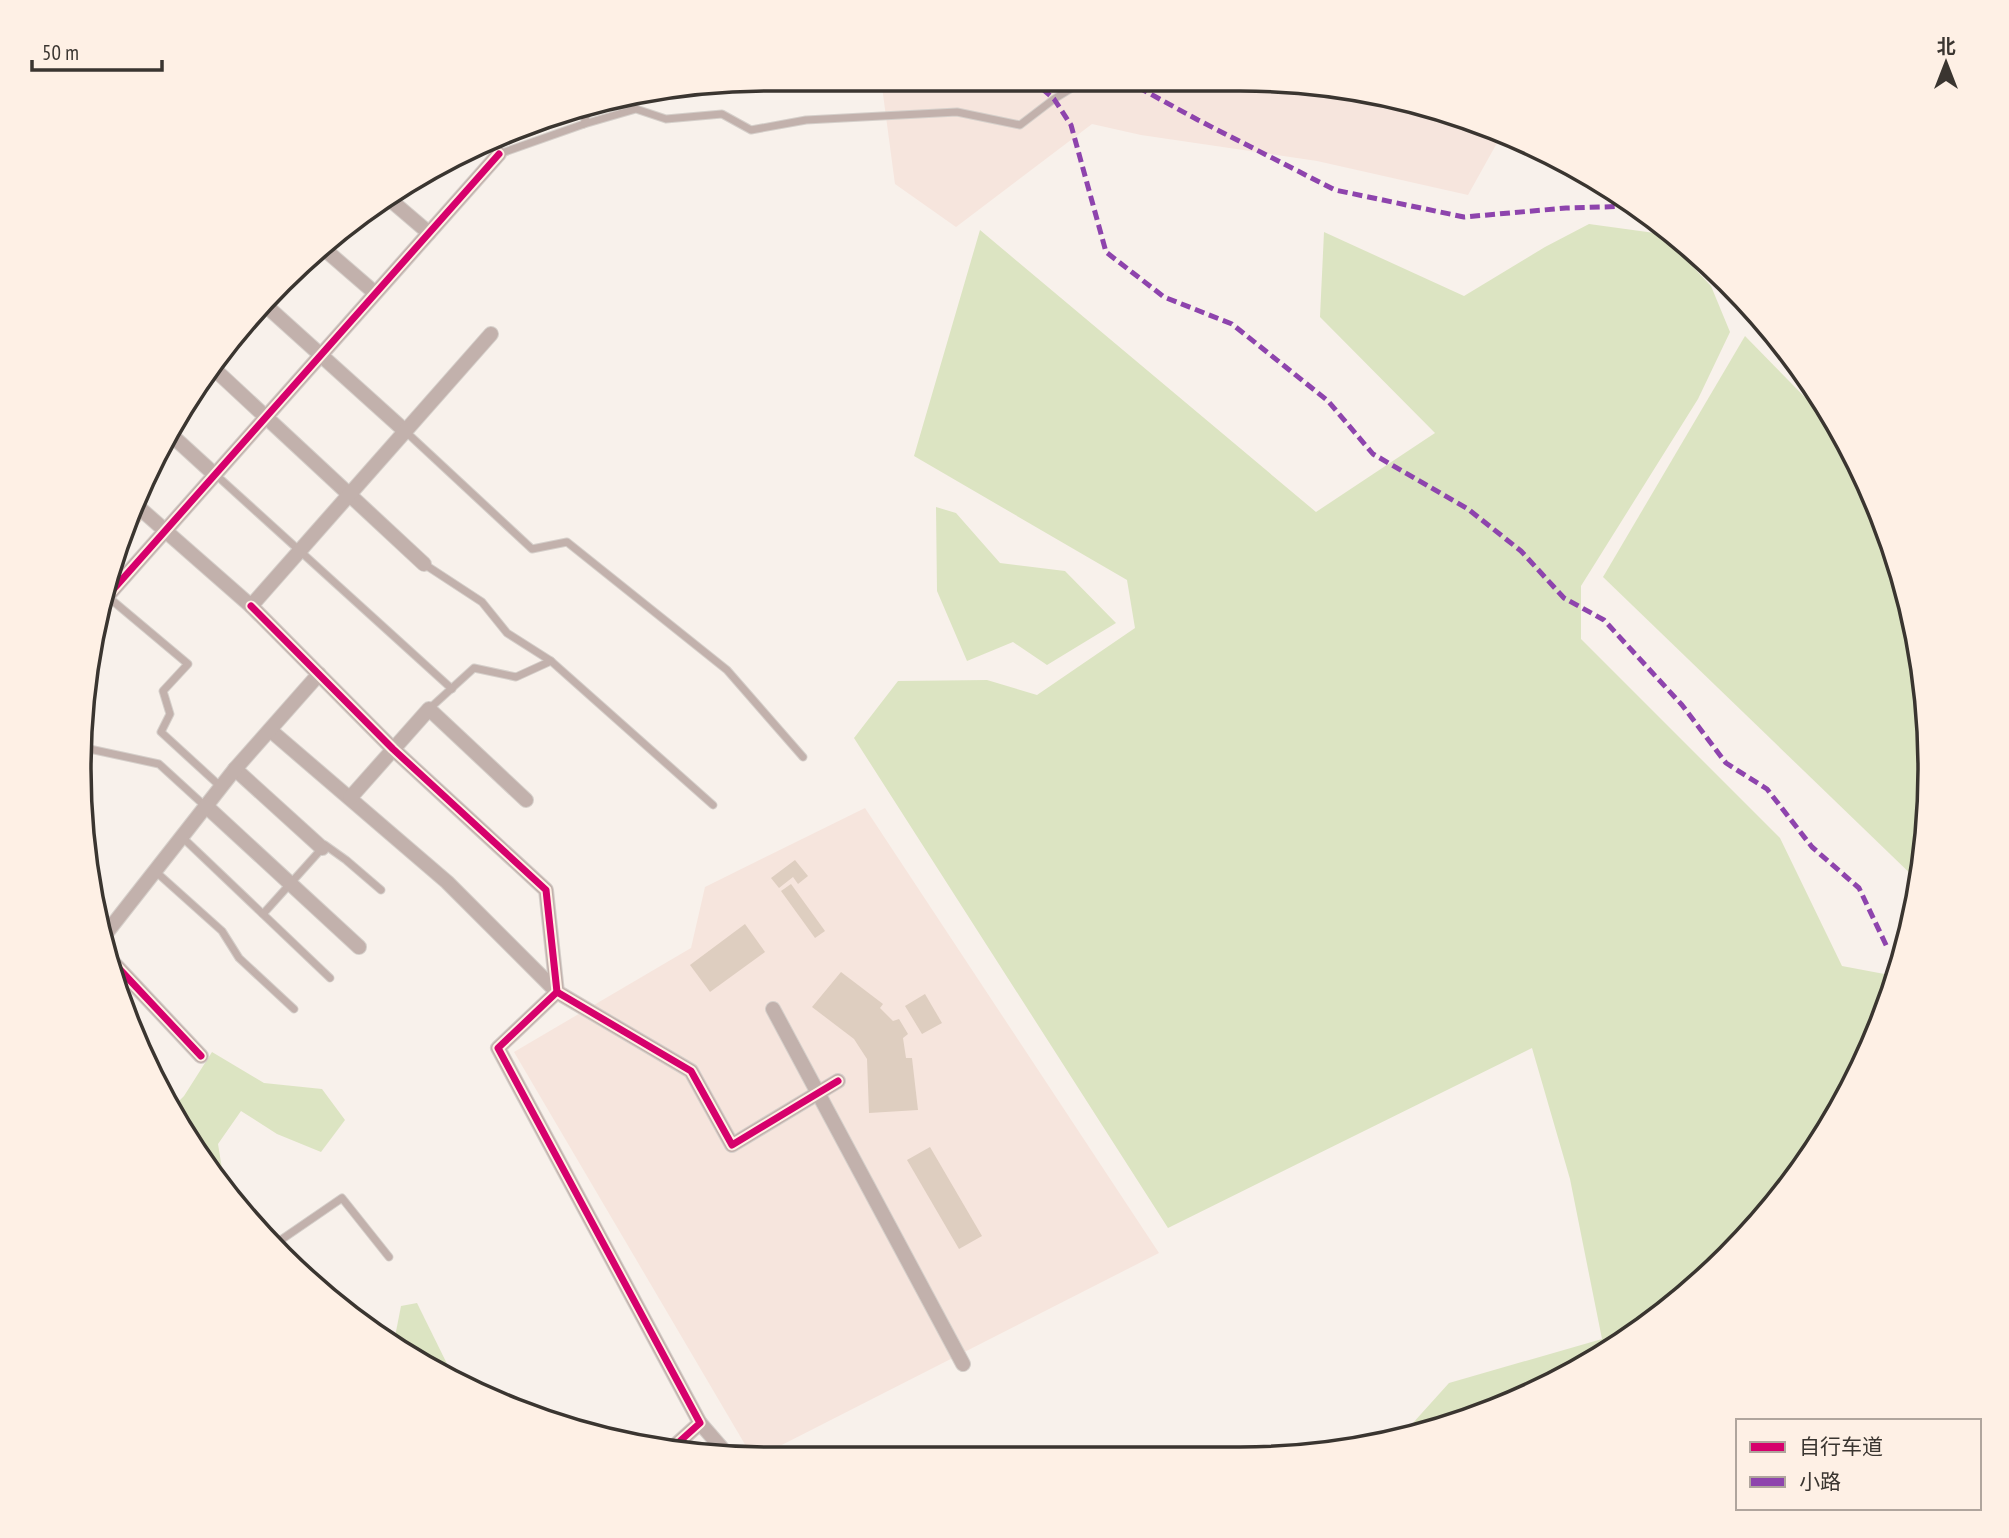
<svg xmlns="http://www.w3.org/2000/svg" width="2009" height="1538" font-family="'PT Sans Narrow','Noto Sans SC',sans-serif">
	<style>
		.industrial { fill: #f6e5dd }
		.green { fill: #dce4c2 }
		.building { fill: #decec0 }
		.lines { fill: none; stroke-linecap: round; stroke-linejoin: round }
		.service-casing { stroke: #d5cfca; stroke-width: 9 }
		.minor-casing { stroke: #d5cfca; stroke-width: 16 }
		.service { stroke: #c2b1ac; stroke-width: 7 }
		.minor { stroke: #c2b1ac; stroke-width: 14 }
		.quiet { stroke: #8e44ad; stroke-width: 5; stroke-dasharray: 10 5; stroke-linecap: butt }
		.cycleway-casing { stroke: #fef0e5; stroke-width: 11 }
		.cycleway { stroke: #d6006c; stroke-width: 7 }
		.rim { fill: none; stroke: #3a3530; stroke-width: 3.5 }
	</style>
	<rect width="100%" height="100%" fill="#f8f1eb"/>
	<g class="industrial">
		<polygon points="881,79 1285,80 1419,102 1502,134 1468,195 1317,161 1141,135 1092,124 956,227 895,184"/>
		<polygon points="865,808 1159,1253 766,1453 750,1453 514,1052 691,948 705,887"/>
	</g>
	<g class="green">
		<polygon points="1589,224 1662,234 1711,286 1730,332 1698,399 1581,586 1581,639 1780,838 1842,966 1895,976 1878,1033 1814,1152 1728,1257 1624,1343 1504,1407 1403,1434 1449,1383 1602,1339 1570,1179 1532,1048 1168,1228 854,738 898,681 987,680 1037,695 1135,628 1127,580 914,456 980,230 1316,512 1435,433 1320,317 1324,232 1464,296 1545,247"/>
		<polygon points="1745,336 1839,432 1878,504 1917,634 1930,769 1919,882 1603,577"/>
		<polygon points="936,507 956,513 1000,563 1065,571 1116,623 1047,665 1013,642 967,661 937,591"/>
		<polygon points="212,1052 264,1083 322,1089 345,1120 321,1152 277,1134 241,1111 218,1144 224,1181 222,1185 195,1153 173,1107 184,1096"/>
		<polygon points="417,1303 453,1376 393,1347 401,1306"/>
	</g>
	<g class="building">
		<polygon points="133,512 142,520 133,531 128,527"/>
		<polygon points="795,860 808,876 798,884 793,877 779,888 771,878"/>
		<polygon points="791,884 825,931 815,938 781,891"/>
		<polygon points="745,924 765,952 710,992 690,965"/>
		<polygon points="841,972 883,1004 880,1008 893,1021 899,1019 908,1034 903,1038 906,1058 912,1058 918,1110 869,1113 867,1059 854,1039 812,1007"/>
		<polygon points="925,994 942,1023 922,1034 905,1006"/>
		<polygon points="930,1147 982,1236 959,1249 907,1160"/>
	</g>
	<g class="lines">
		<g class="service-casing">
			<g id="service">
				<polyline points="584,124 636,109 666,119 722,114 751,130 806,120 957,112 1020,125 1054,99 1085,80"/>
				<polyline points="499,154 584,124 590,102"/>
				<polyline points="405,431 532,549 567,542 727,670 803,757"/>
				<polyline points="215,474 452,689"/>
				<polyline points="424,564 482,602 507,633 551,661"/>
				<polyline points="107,596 188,664 163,691 170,714 161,732 221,787"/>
				<polyline points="429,709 474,668 516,677 551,661 713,805"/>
				<polyline points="85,748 159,764 205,806"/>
				<polyline points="182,837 330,978"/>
				<polyline points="155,871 222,931 239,958 294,1009"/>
				<polyline points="263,914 325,845 346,860 381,890"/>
				<polyline points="272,1246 342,1198 389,1257"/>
			</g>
		</g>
		<g class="minor-casing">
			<g id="minor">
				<polyline points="388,198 429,233"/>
				<polyline points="323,248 375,293"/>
				<polyline points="263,303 405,431"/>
				<polyline points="211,366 424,564"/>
				<polyline points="168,432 214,474"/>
				<polyline points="136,505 251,606 491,334"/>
				<polyline points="103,601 499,154"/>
				<polyline points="251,606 393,749 546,890 557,992"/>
				<polyline points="270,730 447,882 557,992"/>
				<polyline points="235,769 322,848"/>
				<polyline points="350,798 429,709 526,800"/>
				<polyline points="206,806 359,947"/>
				<polyline points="104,936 235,769 319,674"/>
				<polyline points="109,958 201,1056"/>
				<polyline points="773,1009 963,1364"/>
				<polyline points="700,1423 726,1453"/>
				<polyline points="669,1451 700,1423 498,1048 557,992 691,1071 732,1145 838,1081"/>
			</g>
		</g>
		<use href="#service" class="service"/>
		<use href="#minor" class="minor"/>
		<g class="quiet">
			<polyline points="1031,79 1054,99 1071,125 1106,252 1164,297 1232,324 1328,401 1373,454 1468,509 1521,551 1564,598 1604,620 1682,705 1726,763 1767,789 1812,847 1859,888 1887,947"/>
			<polyline points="1125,80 1198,120 1335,190 1464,217 1566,208 1636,206"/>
		</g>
		<g class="cycleway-casing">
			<g id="cycleway">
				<polyline points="103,601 499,154"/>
				<polyline points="251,606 393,749 546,890 557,992"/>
				<polyline points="109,958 201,1056"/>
				<polyline points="669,1451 700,1423 498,1048 557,992 691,1071 732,1145 838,1081"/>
			</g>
		</g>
		<use href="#cycleway" class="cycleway"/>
	</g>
	<path d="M0 0H2009V1538H0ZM769 91H1240A678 678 0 0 1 1918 769V769A678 678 0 0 1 1240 1447H769A678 678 0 0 1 91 769V769A678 678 0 0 1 769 91Z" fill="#fef0e5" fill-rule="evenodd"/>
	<path class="rim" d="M769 91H1240A678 678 0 0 1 1918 769V769A678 678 0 0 1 1240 1447H769A678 678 0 0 1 91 769V769A678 678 0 0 1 769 91Z"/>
	<rect x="1736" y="1419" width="245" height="91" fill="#fef0e5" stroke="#b0a59d" stroke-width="2"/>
	<rect x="1750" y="1442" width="35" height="10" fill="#d6006c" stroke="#b0a59d" stroke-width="2"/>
	<text x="1799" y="1454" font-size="21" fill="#3a3530">自行车道</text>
	<rect x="1750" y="1477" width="35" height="10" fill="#8e44ad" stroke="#b0a59d" stroke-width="2"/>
	<text x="1799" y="1489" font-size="21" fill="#3a3530">小路</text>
	<g transform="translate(1946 63)" stroke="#fef0e5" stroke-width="5" paint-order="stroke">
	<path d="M0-5L12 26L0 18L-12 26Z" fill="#3a3530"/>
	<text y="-10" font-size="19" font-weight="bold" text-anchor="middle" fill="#3a3530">北</text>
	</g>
	<path d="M32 60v10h130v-10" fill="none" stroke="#3a3530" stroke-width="3.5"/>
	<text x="42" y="60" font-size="21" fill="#3a3530" stroke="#fef0e5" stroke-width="5" paint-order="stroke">50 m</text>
</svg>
